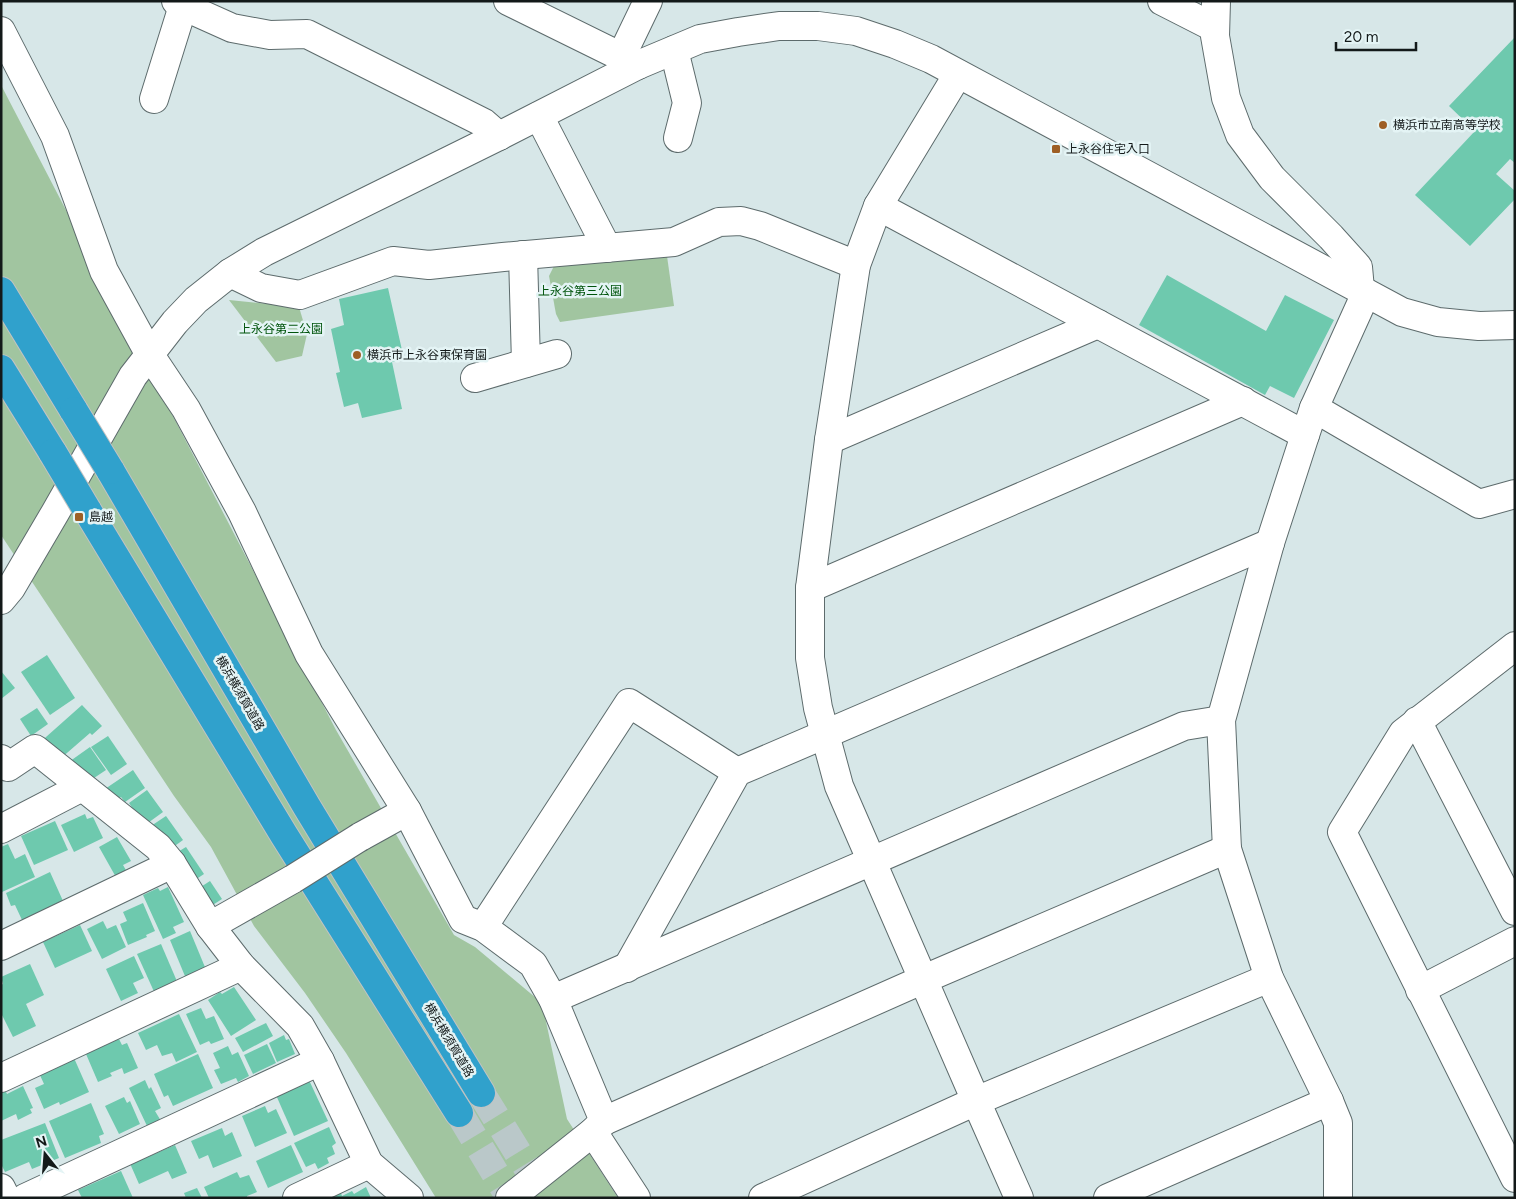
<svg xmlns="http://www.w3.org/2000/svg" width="1516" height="1199" font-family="Figtree,'Noto Sans JP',sans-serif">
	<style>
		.green { fill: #a1c5a0 }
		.building { fill: #6ec9ae }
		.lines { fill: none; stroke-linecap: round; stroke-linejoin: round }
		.highway-tunnel { stroke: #bac8c9; stroke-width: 28; stroke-dasharray: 28 14; stroke-linecap: butt }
		.minor-casing { stroke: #5d6b6c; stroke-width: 30 }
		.highway-casing { stroke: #c2c3c3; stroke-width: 30 }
		.minor { stroke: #fff; stroke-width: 28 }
		.highway { stroke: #30a1cc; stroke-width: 28 }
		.minor-bridge-casing { stroke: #5d6b6c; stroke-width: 30; stroke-linecap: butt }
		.highway-bridge-casing { stroke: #c2c3c3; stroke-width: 30; stroke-linecap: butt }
		.minor-bridge { stroke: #fff; stroke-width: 28 }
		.highway-bridge { stroke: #30a1cc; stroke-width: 28 }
		.poi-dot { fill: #9e5f25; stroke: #e4f4f5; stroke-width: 2 }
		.labels { text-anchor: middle; stroke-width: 5; stroke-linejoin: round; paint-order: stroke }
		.poi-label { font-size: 12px; fill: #131919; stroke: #e4f4f5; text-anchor: start }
		.park-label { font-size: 12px; fill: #00540c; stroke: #e4f4f5 }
		.street-label { font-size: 12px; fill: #131919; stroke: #e4f4f5 }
	</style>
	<rect width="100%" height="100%" fill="#d7e7e8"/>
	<g class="green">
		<polygon points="1,85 336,730 454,935 475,947 542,1003 567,1119 618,1198 436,1198 346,1053 305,993 254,926 211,847 174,796 1,535"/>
		<polygon points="667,256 674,306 560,322 556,314 549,276 554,266"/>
		<polygon points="229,300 299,307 307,334 302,356 276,362"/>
	</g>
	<g class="building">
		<polygon points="1515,37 1515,163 1510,159 1496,174 1515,191 1515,199 1470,246 1415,195 1475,131 1449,106"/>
		<polygon points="1167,275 1266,331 1285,295 1334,320 1294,398 1270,386 1265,395 1139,325"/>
		<polygon points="388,288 404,359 392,362 402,409 362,418 358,403 344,407 336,373 340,372 331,329 344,325 339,299"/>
		<polygon points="47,655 75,698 50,715 21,672"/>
		<polygon points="1,671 15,688 1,699"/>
		<polygon points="82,705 102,726 92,735 90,733 60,759 37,745"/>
		<polygon points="37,708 48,724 31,736 20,719"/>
		<polygon points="108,736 127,764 111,775 91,747"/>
		<polygon points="90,747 106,770 91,780 66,764"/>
		<polygon points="133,770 145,788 125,802 121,797 112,804 102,791"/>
		<polygon points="147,790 163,812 141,828 135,812 129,803"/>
		<polygon points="85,814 87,819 93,817 103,838 74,852 61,825"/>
		<polygon points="166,816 183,840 165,853 145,830"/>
		<polygon points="55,821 68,850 34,865 21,836"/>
		<polygon points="117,837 131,861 123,865 127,872 117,879 99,847"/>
		<polygon points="8,844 15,859 25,854 35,877 2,892 1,847"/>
		<polygon points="186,847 204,874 192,882 171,856"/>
		<polygon points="50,872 63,901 22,920 15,905 11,906 6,893"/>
		<polygon points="210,881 222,899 205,910 193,892"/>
		<polygon points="168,887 184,922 173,927 176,933 163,939 143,895 158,888 160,891"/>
		<polygon points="143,903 155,931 146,935 147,937 128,945 120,924 127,921 123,912"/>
		<polygon points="103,921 107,929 116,925 126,947 102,959 87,929"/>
		<polygon points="80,925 92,951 55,968 43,942"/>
		<polygon points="190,931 207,972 187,981 170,940"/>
		<polygon points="161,944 179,986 156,996 137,954"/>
		<polygon points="134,956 144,978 133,983 138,993 121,1001 106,969"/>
		<polygon points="30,964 44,995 26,1004 36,1026 13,1037 1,1013 1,985 3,984 1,977"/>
		<polygon points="234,987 256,1020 231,1036 208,1000 220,992 222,994"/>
		<polygon points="201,1008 206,1019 214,1016 224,1039 211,1044 209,1041 200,1045 186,1014"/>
		<polygon points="179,1014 197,1052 176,1062 172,1053 162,1056 157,1045 146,1050 138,1033"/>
		<polygon points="266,1023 273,1036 243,1052 235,1038"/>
		<polygon points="284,1035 286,1040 289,1039 295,1054 277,1062 269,1043"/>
		<polygon points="119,1039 122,1045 127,1043 138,1068 124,1074 122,1068 110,1073 112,1076 98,1082 86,1054"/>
		<polygon points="267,1044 276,1063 253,1074 244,1055"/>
		<polygon points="228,1046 232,1055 238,1052 249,1076 238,1082 236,1078 221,1084 214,1070 220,1068 213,1053"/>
		<polygon points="198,1054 213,1088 173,1106 168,1095 164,1097 154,1074"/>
		<polygon points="74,1058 89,1092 60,1105 59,1102 44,1109 35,1088 44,1084 39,1073"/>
		<polygon points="145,1080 149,1089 151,1087 161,1108 155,1111 161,1121 148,1128 129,1088"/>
		<polygon points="309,1080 328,1121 294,1136 276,1095"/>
		<polygon points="23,1086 33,1108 30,1109 32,1113 18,1120 16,1114 1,1121 1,1092 5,1090 7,1094"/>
		<polygon points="124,1097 127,1103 130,1101 140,1124 119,1134 105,1106"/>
		<polygon points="91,1103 104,1134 99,1136 101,1143 65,1158 49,1121"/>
		<polygon points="265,1106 268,1113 276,1109 287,1133 255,1147 242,1116"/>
		<polygon points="45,1123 59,1158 32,1169 29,1162 5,1172 1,1164 1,1140"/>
		<polygon points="329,1127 336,1143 332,1146 335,1154 327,1158 329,1163 318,1169 315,1163 306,1167 294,1143"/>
		<polygon points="222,1128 225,1136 232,1132 242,1156 213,1168 208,1155 199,1159 191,1141"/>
		<polygon points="175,1145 187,1173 172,1179 168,1171 139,1184 128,1159 141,1154 143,1159"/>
		<polygon points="291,1145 303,1172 268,1188 256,1161"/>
		<polygon points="121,1171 133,1198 82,1198 78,1190"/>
		<polygon points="237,1172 240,1178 249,1175 257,1192 247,1196 247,1198 209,1198 204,1187"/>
		<polygon points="366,1187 371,1198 332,1198 341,1193 342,1196 352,1191 354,1194"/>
		<polygon points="197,1188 202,1198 186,1198 184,1193"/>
	</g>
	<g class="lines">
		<g class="highway-tunnel">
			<polyline points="481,1093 546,1198"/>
			<polyline points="459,1113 510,1198"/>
		</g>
		<g class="minor-casing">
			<g id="minor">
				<polyline points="176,1 183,6 232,28 270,35 307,34 484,123 499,136"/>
				<polyline points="508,1 638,65"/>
				<polyline points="1162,1 1215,28"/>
				<polyline points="1216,1 1215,36 1226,98 1240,135 1272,178 1331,237 1358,267 1360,289"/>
				<polyline points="1,31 55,136 104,271 150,355 186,409 242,512 309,654 407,811 463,919 483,927 533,964 553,999 604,1121 593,1132 510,1198"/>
				<polyline points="674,50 687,103 678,138"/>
				<polyline points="621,57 648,1"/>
				<polyline points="958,74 878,206 856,265 829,440 810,588 810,658 818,708 839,786 976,1101 1019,1198"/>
				<polyline points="154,99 183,6"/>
				<polyline points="539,116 607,248"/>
				<polyline points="878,206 1305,435"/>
				<polyline points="523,255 526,363"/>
				<polyline points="230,273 261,288 300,295 393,261 429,265 503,257 674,242 719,222 741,221 760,226 856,265"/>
				<polyline points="475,378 557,354"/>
				<polyline points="1314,408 1479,504 1515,494"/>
				<polyline points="829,440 1098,324"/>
				<polyline points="810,588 1243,401"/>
				<polyline points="1,600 11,588 55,513 133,376 175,322 196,300 230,273 264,252 499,136 638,65 700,39 738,32 779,26 818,26 856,31 895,44 931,59 1402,312 1438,322 1479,326 1515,325"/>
				<polyline points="1515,646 1403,733 1342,832 1515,1178"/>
				<polyline points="1417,721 1515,911"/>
				<polyline points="1,759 8,767 35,749 158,847 172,864 210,926 241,966 300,1026 320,1061 369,1164 409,1198"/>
				<polyline points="1,829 82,787"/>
				<polyline points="360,837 407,811"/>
				<polyline points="210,926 293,879"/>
				<polyline points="483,927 629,703 737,772"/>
				<polyline points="1,946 172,864"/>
				<polyline points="627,968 737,772 1270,543"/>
				<polyline points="1420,990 1515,941"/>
				<polyline points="553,999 1184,726 1221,720"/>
				<polyline points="1,1078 241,966"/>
				<polyline points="604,1121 924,979 1227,849"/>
				<polyline points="593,1132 636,1198"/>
				<polyline points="1,1188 6,1198"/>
				<polyline points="25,1198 320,1061"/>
				<polyline points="297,1198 369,1164"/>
				<polyline points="763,1198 976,1101 1269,978"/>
				<polyline points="1108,1198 1329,1101"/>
				<polyline points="1338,1198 1338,1123 1329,1101 1269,978 1227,849 1221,720 1270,543 1305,435 1314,408 1366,293"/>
			</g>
		</g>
		<g class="highway-casing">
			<g id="highway">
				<polyline points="1,291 74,411"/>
				<polyline points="1,369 53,453"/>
				<polyline points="110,470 307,807 481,1093"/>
				<polyline points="87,510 284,835 459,1113"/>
			</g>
		</g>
		<use href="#minor" class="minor"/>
		<use href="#highway" class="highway"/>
		<g class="minor-bridge-casing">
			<polyline id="minor-bridge" points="293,879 360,837"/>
		</g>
		<g class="highway-bridge-casing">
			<g id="highway-bridge">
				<polyline points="74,411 110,470"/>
				<polyline points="53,453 87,510"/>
			</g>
		</g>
		<use href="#minor-bridge" class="minor-bridge"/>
		<use href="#highway-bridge" class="highway-bridge"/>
	</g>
	<g class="poi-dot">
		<circle cx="1383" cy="125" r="5"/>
		<rect x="1051" y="144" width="10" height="10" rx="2.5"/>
		<circle cx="357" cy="355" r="5"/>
		<rect x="74" y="512" width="10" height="10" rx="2.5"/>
	</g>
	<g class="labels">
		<g class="poi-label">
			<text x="1393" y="129">横浜市立南高等学校</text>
			<text x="1066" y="153">上永谷住宅入口</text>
			<text x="367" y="359">横浜市上永谷東保育園</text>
			<text x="89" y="521">島越</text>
		</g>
		<g class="park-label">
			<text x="580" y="295">上永谷第三公園</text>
			<text x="281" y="333">上永谷第二公園</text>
		</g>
		<g class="street-label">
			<text transform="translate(240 693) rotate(60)" y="4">横浜横須賀道路</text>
			<text transform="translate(449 1040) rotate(59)" y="4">横浜横須賀道路</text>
		</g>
	</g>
	<rect width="1516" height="1199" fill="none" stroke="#131919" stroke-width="5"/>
	<g transform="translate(45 1154) rotate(343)" stroke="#e4f4f5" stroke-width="4" paint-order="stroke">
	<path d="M0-4L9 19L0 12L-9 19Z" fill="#131919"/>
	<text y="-8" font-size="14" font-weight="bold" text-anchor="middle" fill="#131919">N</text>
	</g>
	<path d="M1336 42v8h80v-8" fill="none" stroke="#131919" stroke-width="2.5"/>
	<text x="1344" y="42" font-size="15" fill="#131919" stroke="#e4f4f5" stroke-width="4" paint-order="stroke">20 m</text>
</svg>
